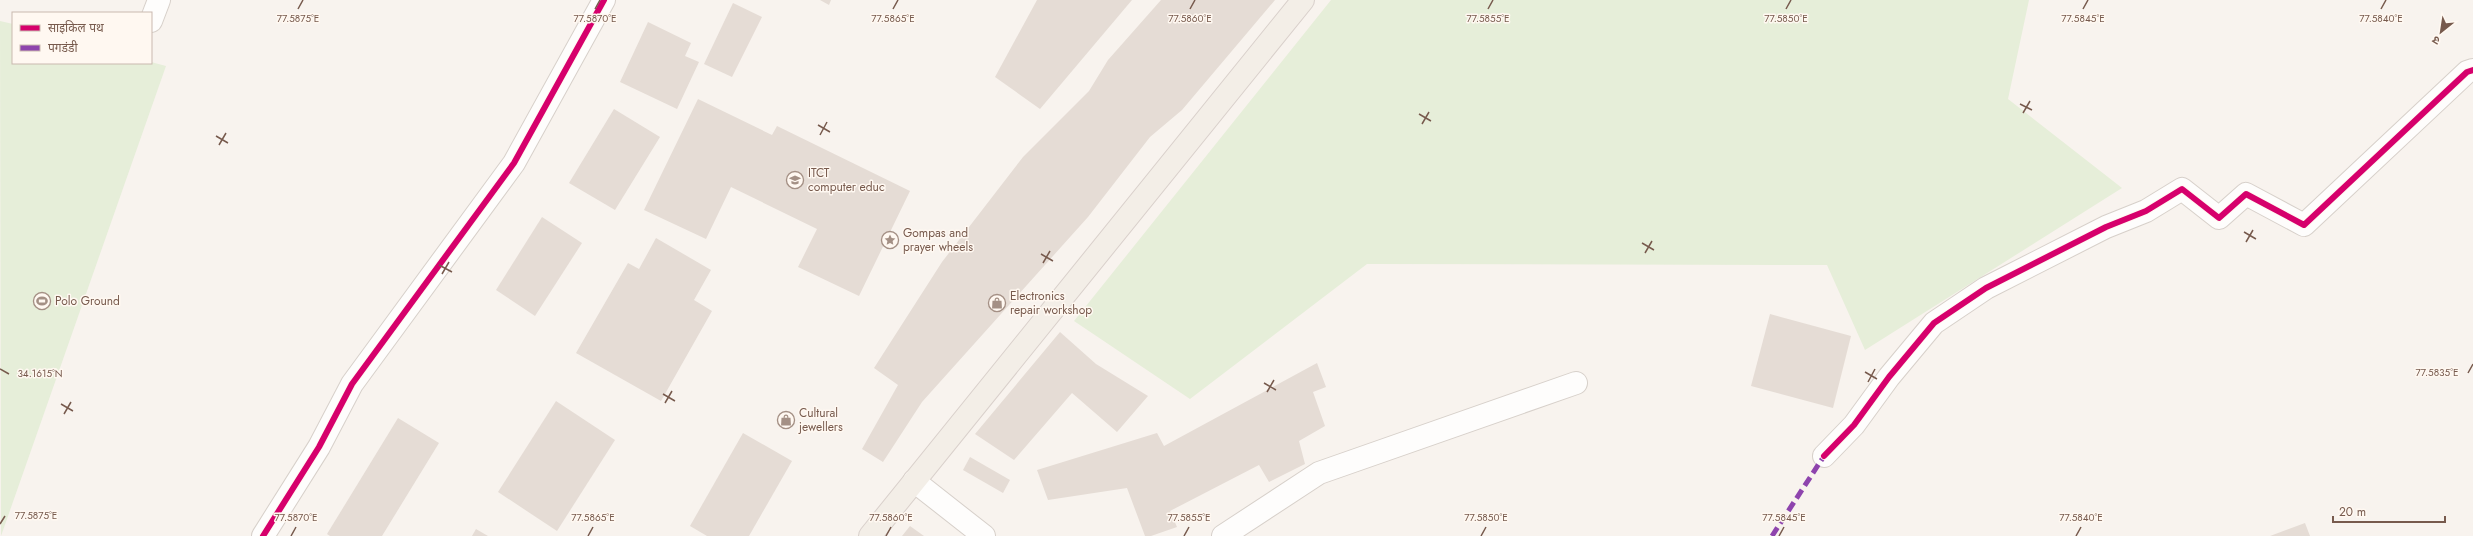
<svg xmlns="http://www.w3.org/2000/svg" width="2473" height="536" font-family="Jost,'Noto Sans Devanagari',sans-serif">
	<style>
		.green { fill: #e6eed9 }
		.building { fill: #e5dcd5 }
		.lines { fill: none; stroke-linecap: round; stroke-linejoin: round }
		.minor-casing { stroke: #d7d0ca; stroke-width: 24 }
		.major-casing { stroke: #d9d0cb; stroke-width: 24 }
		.minor { stroke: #fefdfc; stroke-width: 22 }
		.major { stroke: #f3eee7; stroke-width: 22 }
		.quiet { stroke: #8e44ad; stroke-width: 5; stroke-dasharray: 10 5; stroke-linecap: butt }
		.cycleway-casing { stroke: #fff8f1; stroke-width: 8 }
		.cycleway { stroke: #d6006c; stroke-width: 6 }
		.ticks { fill: none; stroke: #775a4d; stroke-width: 1.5 }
		.labels { text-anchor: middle; stroke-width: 3; stroke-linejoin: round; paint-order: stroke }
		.poi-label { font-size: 12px; fill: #775a4d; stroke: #fff8f1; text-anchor: start }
		.ticks-label { font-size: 10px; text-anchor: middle; fill: #775a4d; stroke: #fff8f1; stroke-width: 3; stroke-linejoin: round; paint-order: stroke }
	</style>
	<rect width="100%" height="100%" fill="#f8f3ee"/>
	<g class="green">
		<polygon points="1331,0 2029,0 2008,99 2122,188 1865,350 1827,265 1367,264 1190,399 1074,321"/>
		<polygon points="0,21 13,24 13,63 151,62 166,66 1,536"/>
	</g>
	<g class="building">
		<polygon points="820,0 831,0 829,5"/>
		<polygon points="1037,0 1132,0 1040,109 995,77"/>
		<polygon points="1161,0 1275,0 1182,110 1150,137 1088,217 922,402 883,462 862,449 898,385 874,368 942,262 1023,157 1089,91 1108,60"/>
		<polygon points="733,3 762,17 732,77 704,64"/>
		<polygon points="648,22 691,43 685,56 699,62 677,109 620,82"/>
		<polygon points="698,99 772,135 777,126 910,191 859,296 798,267 817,229 731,187 706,239 644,210"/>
		<polygon points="614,109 660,137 615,210 569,183"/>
		<polygon points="542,217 582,243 535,316 496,290"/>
		<polygon points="656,238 711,270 694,300 712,311 661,401 576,353 628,263 639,269"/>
		<polygon points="1770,314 1851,336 1833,408 1751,386"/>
		<polygon points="1060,332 1096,364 1148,396 1117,432 1072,393 1014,460 975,434"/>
		<polygon points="1317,363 1326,387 1313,392 1325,426 1299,441 1305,464 1269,482 1259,465 1170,511 1177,527 1151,536 1145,536 1127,488 1048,500 1037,470 1157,433 1164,446"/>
		<polygon points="556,401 615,440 557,531 498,492"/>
		<polygon points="398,418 439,443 382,536 330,536 327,534"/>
		<polygon points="743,433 792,461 749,536 707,536 690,526"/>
		<polygon points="970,457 1010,480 1003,493 963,470"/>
		<polygon points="2305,523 2310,536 2270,536"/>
		<polygon points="910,526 924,536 902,536"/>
		<polygon points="476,529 488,536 472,536"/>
	</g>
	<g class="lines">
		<g class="minor-casing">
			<g id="minor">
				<polyline points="151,21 159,0"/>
				<polyline points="1824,456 1854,425 1889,377 1934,323 1986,288 2106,227 2146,211 2182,189 2219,218 2246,194 2304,225 2467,72 2473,70"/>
				<polyline points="914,481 984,536"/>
				<polyline points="263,536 319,447 352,384 514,163 604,0"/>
				<polyline points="1223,536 1319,473 1576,383"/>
			</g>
		</g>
		<g class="major-casing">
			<polyline id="major" points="870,536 1303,0"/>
		</g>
		<use href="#minor" class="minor"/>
		<use href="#major" class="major"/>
		<polyline class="quiet" points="1772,536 1824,456"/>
		<g class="cycleway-casing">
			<g id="cycleway">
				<polyline points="1824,456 1854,425 1889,377 1934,323 1986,288 2106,227 2146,211 2182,189 2219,218 2246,194 2304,225 2467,72 2473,70"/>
				<polyline points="263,536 319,447 352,384 514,163 604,0"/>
			</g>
		</g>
		<use href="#cycleway" class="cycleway"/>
	</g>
	<path class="ticks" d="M298,9L303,0M595,9L600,0M893,9L898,0M1190,9L1195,0M1488,9L1493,0M1786,9L1791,0M2083,9L2088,0M2381,9L2386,0M2020,104L2032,110M2023,113L2030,101M1419,114L1431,121M1422,124L1429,112M818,125L830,132M820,135L827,122M216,136L228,143M219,145L226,133M2244,232L2256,239M2246,242L2253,230M1642,243L1654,250M1645,253L1652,241M1041,254L1053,261M1043,263L1050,251M439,265L452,272M442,274L449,262M0,369L9,374M1865,372L1877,379M2468,373L2473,364M1868,382L1875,369M1264,383L1276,390M1267,392L1274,380M663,394L675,401M665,403L672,391M61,404L73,411M64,414L71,402M0,524L5,516M291,536L296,527M588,536L593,527M886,536L891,527M1184,536L1189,527M1481,536L1486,527M1779,536L1784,527M2076,536L2081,527"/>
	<defs>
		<g id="school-ring" transform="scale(0.9)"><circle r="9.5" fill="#fff8f1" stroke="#a49085" stroke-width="1.5"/><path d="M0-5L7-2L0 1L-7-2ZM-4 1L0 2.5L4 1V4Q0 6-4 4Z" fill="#a49085"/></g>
		<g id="sight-ring" transform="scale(0.9)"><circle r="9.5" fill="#fff8f1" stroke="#a49085" stroke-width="1.5"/><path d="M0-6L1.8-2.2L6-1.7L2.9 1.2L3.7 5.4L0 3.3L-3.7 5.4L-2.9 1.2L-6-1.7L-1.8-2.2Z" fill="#a49085"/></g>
		<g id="stadium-ring" transform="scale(0.9)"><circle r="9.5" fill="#fff8f1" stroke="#a49085" stroke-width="1.5"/><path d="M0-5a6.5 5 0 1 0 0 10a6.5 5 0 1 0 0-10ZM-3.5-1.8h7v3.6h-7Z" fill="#a49085"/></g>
		<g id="shop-ring" transform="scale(0.9)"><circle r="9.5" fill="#fff8f1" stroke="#a49085" stroke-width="1.5"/><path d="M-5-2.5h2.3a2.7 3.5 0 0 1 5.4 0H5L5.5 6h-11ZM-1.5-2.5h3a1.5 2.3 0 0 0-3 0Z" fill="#a49085"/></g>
	</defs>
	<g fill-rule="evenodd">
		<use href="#school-ring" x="795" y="180"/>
		<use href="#sight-ring" x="890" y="240"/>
		<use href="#stadium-ring" x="42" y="301"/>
		<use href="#shop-ring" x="997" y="303"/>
		<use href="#shop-ring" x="786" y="420"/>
	</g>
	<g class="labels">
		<g class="poi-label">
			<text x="808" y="177">ITCT<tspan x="808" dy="14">computer educ</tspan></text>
			<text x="903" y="237">Gompas and<tspan x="903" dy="14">prayer wheels</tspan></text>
			<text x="1010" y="300">Electronics<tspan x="1010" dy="14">repair workshop</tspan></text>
			<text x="55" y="305">Polo Ground</text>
			<text x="799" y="417">Cultural<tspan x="799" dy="14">jewellers</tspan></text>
		</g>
	</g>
	<g class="ticks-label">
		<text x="2381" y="22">77.5840°E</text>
		<text x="595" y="22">77.5870°E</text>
		<text x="893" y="22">77.5865°E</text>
		<text x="1190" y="22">77.5860°E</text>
		<text x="1488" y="22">77.5855°E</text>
		<text x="2083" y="22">77.5845°E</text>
		<text x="298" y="22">77.5875°E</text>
		<text x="1786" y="22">77.5850°E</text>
		<text x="2437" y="376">77.5835°E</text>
		<text x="40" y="377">34.1615°N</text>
		<text x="36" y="519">77.5875°E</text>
		<text x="296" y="521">77.5870°E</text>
		<text x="593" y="521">77.5865°E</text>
		<text x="891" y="521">77.5860°E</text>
		<text x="1189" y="521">77.5855°E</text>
		<text x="1486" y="521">77.5850°E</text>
		<text x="1784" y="521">77.5845°E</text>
		<text x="2081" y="521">77.5840°E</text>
	</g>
	<rect x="12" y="12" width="140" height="52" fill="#fff8f1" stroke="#c9b9af"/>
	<rect x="20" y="25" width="20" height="6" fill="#d6006c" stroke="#c9b9af"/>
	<text x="48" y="32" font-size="12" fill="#775a4d">साइकिल पथ</text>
	<rect x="20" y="45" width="20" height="6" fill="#8e44ad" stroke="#c9b9af"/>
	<text x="48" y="52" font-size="12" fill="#775a4d">पगडंडी</text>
	<g transform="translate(2441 32) rotate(210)" stroke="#fff8f1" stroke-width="3" paint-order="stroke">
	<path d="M0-3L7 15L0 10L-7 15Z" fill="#775a4d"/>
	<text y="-6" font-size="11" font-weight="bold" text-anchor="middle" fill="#775a4d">उ</text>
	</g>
	<path d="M2333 516v6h112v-6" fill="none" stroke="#775a4d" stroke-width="2"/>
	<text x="2339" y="516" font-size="12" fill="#775a4d" stroke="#fff8f1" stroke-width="3" paint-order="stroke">20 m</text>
</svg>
